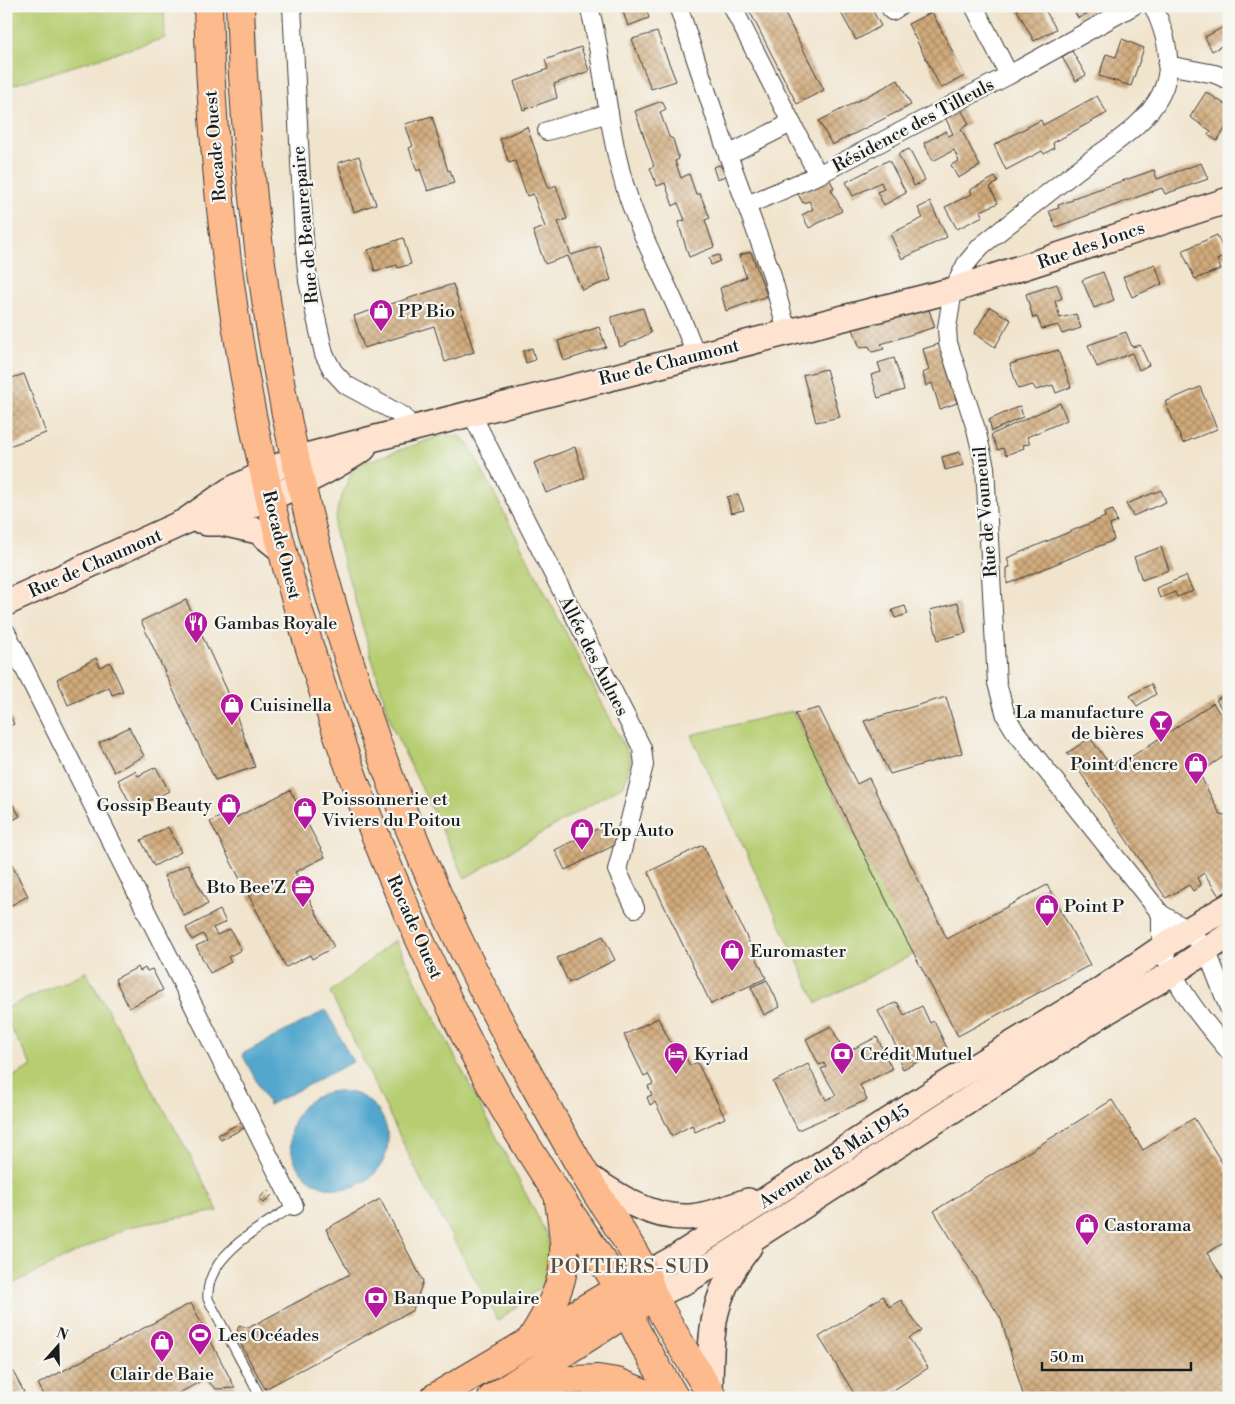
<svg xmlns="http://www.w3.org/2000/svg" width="1235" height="1404" font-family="'Libre Bodoni',serif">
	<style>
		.grass { fill: #b6cd71; stroke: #697446 }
		.water { fill: #52a7ce; stroke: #376275 }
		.building { fill: url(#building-cross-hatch) }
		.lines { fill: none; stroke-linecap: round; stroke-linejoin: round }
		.lane-casing { stroke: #3c3a37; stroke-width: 11 }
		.street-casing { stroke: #3c3a37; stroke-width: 20 }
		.secondary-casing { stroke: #3c3a37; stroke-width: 28 }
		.primary-casing { stroke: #3c3a37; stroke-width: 30 }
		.lane { stroke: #fff; stroke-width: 9 }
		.street { stroke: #fff; stroke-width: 18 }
		.secondary { stroke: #fee3d1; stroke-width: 25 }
		.primary { stroke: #fcba8d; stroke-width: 28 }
		.labels { text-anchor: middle; stroke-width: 4.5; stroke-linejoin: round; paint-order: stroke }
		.street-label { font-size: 18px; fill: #1c1c1c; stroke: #f6f6f2 }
		.poi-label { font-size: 18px; fill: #1c1c1c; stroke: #f6f6f2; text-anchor: start }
		.quarter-label { font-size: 20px; letter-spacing: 1px; fill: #5b4e3e; stroke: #f6f6f2 }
	</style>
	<defs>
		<pattern id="building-cross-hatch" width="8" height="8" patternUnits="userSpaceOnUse" patternTransform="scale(1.25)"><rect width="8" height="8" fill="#d1ab7c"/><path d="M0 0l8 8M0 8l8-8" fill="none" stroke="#a98a65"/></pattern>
	</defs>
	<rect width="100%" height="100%" fill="#f6f6f2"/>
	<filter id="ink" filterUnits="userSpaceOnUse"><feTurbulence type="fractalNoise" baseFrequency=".02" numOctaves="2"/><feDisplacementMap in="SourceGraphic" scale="10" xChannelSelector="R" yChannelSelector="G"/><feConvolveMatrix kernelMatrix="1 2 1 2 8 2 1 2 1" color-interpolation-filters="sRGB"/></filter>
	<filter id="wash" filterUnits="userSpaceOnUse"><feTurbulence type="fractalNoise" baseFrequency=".0096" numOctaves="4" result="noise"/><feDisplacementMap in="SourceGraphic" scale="20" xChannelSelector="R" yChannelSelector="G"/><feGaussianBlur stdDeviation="1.12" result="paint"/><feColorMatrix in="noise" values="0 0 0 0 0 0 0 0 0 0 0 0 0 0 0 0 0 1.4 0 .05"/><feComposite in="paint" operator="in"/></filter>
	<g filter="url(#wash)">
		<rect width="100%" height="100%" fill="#f1e4cd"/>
		<g class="grass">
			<polygon points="6,6 164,6 165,38 6,87"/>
			<polygon points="443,435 459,436 468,443 631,759 624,785 465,878 392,727 334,529 338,506 354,466"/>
			<polygon points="792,711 914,954 817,1003 691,735"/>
			<polygon points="395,940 547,1235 551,1263 542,1286 498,1321 420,1178 330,992"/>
			<polygon points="86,972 191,1157 218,1211 128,1227 6,1287 6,1080 32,1066 6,1020 6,1008"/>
		</g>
		<g class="water">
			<polygon points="326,1010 353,1062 269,1105 242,1054"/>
			<circle cx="339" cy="1140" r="49"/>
		</g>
		<g id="blocks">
			<g class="building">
				<polygon points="621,6 645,6 649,18 628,26"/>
				<polygon points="747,6 781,6 824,90 797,104"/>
				<polygon points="854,6 870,6 881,26 856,40 841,13"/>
				<polygon points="1023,6 1043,6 1056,29 1034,41 1017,10"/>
				<polygon points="1071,6 1103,6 1078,18"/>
				<polygon points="932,12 965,76 941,88 908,24"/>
				<polygon points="1229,24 1229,42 1212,51 1205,37"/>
				<polygon points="657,32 676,81 651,89 632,39"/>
				<polygon points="1122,39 1144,48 1131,86 1099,76 1106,54 1116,57"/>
				<polygon points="581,47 589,71 554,84 557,98 523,110 514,82 548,69 545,60"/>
				<polygon points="1072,51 1086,75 1076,81 1062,57"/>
				<polygon points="898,80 911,105 832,145 819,121"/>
				<polygon points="1206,92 1229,107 1229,127 1227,126 1217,141 1208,135 1211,131 1190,117"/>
				<polygon points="1097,96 1107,113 1053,143 1054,148 1044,154 1042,151 1006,170 994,145 1041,120 1043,125"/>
				<polygon points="662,101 666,109 660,112 669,137 673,139 679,159 675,161 681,178 689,174 696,194 700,194 710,218 705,220 714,247 689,257 678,222 685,220 678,203 673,206 665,183 657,186 650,168 654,166 635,111"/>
				<polygon points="961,109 969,124 961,129 980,166 958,178 951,165 959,161 954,150 933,161 924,143 946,131 948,136 953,134 945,117"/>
				<polygon points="432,116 448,171 450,170 454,183 428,191 420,169 417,171 409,148 413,146 405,124"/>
				<polygon points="527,127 549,189 556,185 567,219 558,222 571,255 600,246 611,280 582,290 568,256 545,264 533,231 545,227 533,194 527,196 515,161 509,163 500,139"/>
				<polygon points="909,149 925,180 914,186 898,154"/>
				<polygon points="359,156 376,204 354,212 338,163"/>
				<polygon points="889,160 906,193 884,205 877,192 884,189 881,182 853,196 846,182"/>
				<polygon points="1201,163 1208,179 1165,194 1162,188 1056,227 1049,211 1059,208 1058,205 1073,200 1073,198 1154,170 1157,179"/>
				<polygon points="720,165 726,176 717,179 713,167"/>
				<polygon points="995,177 998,182 990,187 998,203 981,211 983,216 957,229 945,207 972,194 970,190"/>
				<polygon points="829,178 834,188 831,189 842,211 809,228 802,215 813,209 809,201 803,203 798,194"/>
				<polygon points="930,202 947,237 902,259 890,234 923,218 918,208"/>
				<polygon points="1217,235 1226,256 1217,260 1221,269 1195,279 1182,251"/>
				<polygon points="403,238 411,264 398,268 397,265 375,271 368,250"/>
				<polygon points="751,252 767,296 726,311 720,288 746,277 739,255"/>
				<polygon points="719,255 720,261 711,265 709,258"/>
				<polygon points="1155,264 1162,284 1132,297 1123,277"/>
				<polygon points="1103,272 1114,300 1094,308 1082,280"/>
				<polygon points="453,284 474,352 445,362 434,326 364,348 354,316"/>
				<polygon points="1057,284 1062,298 1055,301 1060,318 1076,314 1081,328 1062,334 1058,325 1042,329 1037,317 1033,318 1026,294"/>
				<polygon points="926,307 929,310 935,327 881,344 884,349 872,352 869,346 860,348 853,329"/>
				<polygon points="990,307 1011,320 995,347 974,333"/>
				<polygon points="643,308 651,333 620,347 611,317"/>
				<polygon points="599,327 606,347 564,361 558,341"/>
				<polygon points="1126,332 1132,347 1140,345 1149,365 1139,370 1132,353 1097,367 1088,345"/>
				<polygon points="939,344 957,403 940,409 932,383 926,386 923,373 929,370 923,349"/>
				<polygon points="532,348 535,360 526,363 523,351"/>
				<polygon points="1058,350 1071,387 1056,393 1053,385 1036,390 1033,385 1018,389 1010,364"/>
				<polygon points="894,358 904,390 878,398 871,375 881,372 878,363"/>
				<polygon points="826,369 840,417 816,422 803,375"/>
				<polygon points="24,374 46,433 6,447 6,380"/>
				<polygon points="1200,387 1217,429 1183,443 1165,402"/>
				<polygon points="1060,403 1067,420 1027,437 1030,444 1023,445 1024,448 1006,455 1003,448 998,450 991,435"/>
				<polygon points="1020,406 1023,417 992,431 989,420"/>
				<polygon points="575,447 585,478 546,493 534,463"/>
				<polygon points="960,452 964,465 945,470 942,457"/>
				<polygon points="1161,490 1166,502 1133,516 1126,504"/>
				<polygon points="738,494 744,510 731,513 727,497"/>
				<polygon points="1113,510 1117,522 1110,525 1114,540 1007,584 1007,568 1010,567 1007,558 1105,517 1104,513"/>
				<polygon points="1161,547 1169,570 1142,580 1134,557"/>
				<polygon points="1186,576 1193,591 1177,597 1175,592 1160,598 1156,588"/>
				<polygon points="186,600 227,690 255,767 215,780 141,621"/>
				<polygon points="958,603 966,633 938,640 930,610"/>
				<polygon points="905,606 908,614 895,618 892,610"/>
				<polygon points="96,658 100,667 110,662 123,691 112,695 109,687 68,705 57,679"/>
				<polygon points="1151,684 1156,694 1137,706 1130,696"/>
				<polygon points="1229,692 1229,720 1216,700"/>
				<polygon points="946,697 962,753 890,774 864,721"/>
				<polygon points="1213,703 1229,728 1229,753 1199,773 1220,814 1229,816 1229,889 1219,896 1204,873 1197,878 1201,885 1193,891 1189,885 1166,898 1067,753 1090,738 1111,766 1126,756 1128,759"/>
				<polygon points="6,708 14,724 6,728"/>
				<polygon points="819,708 857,784 869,778 947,939 1047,885 1090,965 958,1036 899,926 795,714"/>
				<polygon points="129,727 144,756 114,772 99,743"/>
				<polygon points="156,767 169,791 133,809 118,780 135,771 138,776"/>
				<polygon points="290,790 325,857 295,872 334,947 312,959 310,955 286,967 210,822 231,811 235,818"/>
				<polygon points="10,800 20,816 10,822 6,815 6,802"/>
				<polygon points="607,824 617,844 565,870 555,850"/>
				<polygon points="168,827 181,852 154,866 141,840"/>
				<polygon points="703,845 766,978 711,1004 648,872"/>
				<polygon points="8,857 28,896 6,908 6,858"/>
				<polygon points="188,864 208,904 184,916 164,876"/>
				<polygon points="220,910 226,922 213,928 217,935 230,929 241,950 228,957 231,962 210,973 196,946 207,941 203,934 192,940 186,928"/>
				<polygon points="603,936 615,960 569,983 557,958"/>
				<polygon points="138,967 140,971 145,968 147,971 152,969 163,990 129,1008 115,979"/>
				<polygon points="767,980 780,1007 764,1015 751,987"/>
				<polygon points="897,1002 904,1015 922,1006 930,1023 934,1021 947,1048 903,1069 899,1060 902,1058 878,1011"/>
				<polygon points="658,1018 679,1059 685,1056 690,1066 697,1062 725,1118 695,1132 692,1125 672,1136 655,1102 650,1105 647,1097 652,1095 648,1086 653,1084 648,1074 644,1076 624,1035"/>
				<polygon points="831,1026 845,1053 877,1037 892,1069 860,1085 867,1100 798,1130 773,1082 808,1064 826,1100 836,1095 821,1069 826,1067 824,1063 819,1065 806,1039"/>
				<polygon points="1112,1100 1143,1150 1194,1118 1229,1174 1229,1240 1207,1253 1229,1288 1229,1398 1024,1398 1001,1319 934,1211"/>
				<polygon points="243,1121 246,1127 221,1140 218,1135"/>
				<polygon points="267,1190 272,1195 264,1203 259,1199"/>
				<polygon points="380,1199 423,1281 413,1310 265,1389 236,1335 239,1325 248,1328 350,1274 326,1229"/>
				<polygon points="883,1296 889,1307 901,1300 921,1331 909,1338 928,1368 881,1398 857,1398 819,1337"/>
				<polygon points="191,1303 235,1388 216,1389 205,1379 170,1398 46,1398 38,1384"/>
				<polygon points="6,1359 24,1392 14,1398 6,1398"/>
			</g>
		</g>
	</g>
	<g filter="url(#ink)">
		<use href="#blocks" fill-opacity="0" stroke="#3c3a37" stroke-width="1"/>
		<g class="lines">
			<g class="lane-casing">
				<path id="lane" d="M261,1398L208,1299C204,1256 263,1225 294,1206"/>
			</g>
			<g class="street-casing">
				<g id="street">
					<polyline points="292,6 304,239 308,281 324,354 333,371 346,385 403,416 412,428"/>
					<path d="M589,6C606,69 607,134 628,196C646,251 678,301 696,356"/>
					<polyline points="678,6 728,155 771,272 787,332"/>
					<polyline points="732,6 818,175 1009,75"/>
					<polyline points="890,6 892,11 900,6"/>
					<polyline points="974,6 1009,75 1133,6"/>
					<path d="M1153,6C1166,33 1175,66 1161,94C1146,125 1109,146 1083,166C1049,192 1015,219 981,246L966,264L953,290L947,328L948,343L976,429L985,467L997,683L1006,716L1015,731L1161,914L1188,930L1206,949L1229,1008"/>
					<polyline points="1167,65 1215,74 1229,80"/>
					<polyline points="547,131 609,113"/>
					<polyline points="728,155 791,123"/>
					<polyline points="747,205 818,175"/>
					<polyline points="471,413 642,748 644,765 617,870 635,908"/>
					<polyline points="6,632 294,1206"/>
					<path d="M1161,914C1161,925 1160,939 1163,949C1175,987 1204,1022 1229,1051"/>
				</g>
			</g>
			<g class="secondary-casing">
				<g id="secondary">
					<path d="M197,520C257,508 311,482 363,449"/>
					<polyline points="207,523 222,523 258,531 283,551"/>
					<polyline points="6,603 184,522 230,490 294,459 953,290 1229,200"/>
					<path d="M584,1174C616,1195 650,1219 689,1217C709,1216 729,1207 748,1201"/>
					<polyline points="646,1274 675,1258 941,1087 1093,995 1188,930 1229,906"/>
					<polyline points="653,1297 688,1280 1099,1016 1174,972 1229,935"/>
					<path d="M710,1392C711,1332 710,1296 749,1247"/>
				</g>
			</g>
			<g class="primary-casing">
				<g id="primary">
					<path d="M208,6C215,336 290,663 430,962C449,1003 469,1045 491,1085C529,1155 576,1220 619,1287L632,1309L633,1324L641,1340L675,1398"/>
					<path d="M240,6C249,311 313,613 437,893C479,988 531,1080 583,1171C602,1205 628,1238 645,1273C649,1282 651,1292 656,1301C673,1334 694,1366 713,1398"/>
					<path d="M532,1338C567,1281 569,1267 559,1201"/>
					<polyline points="519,1382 598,1379 617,1382 657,1398"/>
					<polyline points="434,1398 635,1279"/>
					<polyline points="492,1398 645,1301"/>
				</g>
			</g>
			<use href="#lane" class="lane"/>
			<use href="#street" class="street"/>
			<use href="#secondary" class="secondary"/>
			<use href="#primary" class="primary"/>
		</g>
	</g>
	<defs>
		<g id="shop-pin" transform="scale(1.25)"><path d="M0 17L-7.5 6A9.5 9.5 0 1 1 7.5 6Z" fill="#b5179e" stroke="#f6f6f2"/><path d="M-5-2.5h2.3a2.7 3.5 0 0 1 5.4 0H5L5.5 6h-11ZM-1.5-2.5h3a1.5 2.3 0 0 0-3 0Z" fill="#fff"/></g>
		<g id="restaurant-pin" transform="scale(1.25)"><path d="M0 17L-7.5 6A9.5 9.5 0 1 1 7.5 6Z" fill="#b5179e" stroke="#f6f6f2"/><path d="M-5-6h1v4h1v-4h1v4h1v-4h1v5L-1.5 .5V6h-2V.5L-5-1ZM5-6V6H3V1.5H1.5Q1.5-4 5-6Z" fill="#fff"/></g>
		<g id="bar-pin" transform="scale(1.25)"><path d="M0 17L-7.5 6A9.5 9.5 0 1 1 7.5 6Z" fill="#b5179e" stroke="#f6f6f2"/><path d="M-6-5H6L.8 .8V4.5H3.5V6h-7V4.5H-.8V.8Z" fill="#fff"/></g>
		<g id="office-pin" transform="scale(1.25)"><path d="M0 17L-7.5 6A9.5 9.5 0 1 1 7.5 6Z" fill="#b5179e" stroke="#f6f6f2"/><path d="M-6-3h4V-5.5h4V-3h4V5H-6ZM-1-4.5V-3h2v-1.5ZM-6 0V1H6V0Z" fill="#fff"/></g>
		<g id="hotel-pin" transform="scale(1.25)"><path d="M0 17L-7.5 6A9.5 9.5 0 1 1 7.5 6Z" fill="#b5179e" stroke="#f6f6f2"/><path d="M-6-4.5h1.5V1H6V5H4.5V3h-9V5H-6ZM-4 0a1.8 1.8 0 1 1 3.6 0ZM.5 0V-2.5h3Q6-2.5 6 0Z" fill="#fff"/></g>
		<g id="bank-pin" transform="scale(1.25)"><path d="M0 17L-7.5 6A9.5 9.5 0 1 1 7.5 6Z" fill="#b5179e" stroke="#f6f6f2"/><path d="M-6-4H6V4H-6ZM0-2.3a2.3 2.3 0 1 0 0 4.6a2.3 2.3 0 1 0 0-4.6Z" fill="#fff"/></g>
		<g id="stadium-pin" transform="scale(1.25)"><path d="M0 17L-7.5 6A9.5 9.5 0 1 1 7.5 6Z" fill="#b5179e" stroke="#f6f6f2"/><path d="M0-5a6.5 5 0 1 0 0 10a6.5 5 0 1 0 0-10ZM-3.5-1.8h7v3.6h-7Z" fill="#fff"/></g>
	</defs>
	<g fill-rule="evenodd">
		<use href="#shop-pin" x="381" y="311"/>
		<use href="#restaurant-pin" x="196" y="623"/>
		<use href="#shop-pin" x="232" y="705"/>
		<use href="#bar-pin" x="1161" y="722"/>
		<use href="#shop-pin" x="1196" y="764"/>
		<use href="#shop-pin" x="229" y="805"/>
		<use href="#shop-pin" x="305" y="809"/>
		<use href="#shop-pin" x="582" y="830"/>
		<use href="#office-pin" x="303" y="887"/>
		<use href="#shop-pin" x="1047" y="906"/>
		<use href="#shop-pin" x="732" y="951"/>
		<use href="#hotel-pin" x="676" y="1054"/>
		<use href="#bank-pin" x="842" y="1054"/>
		<use href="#shop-pin" x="1087" y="1225"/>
		<use href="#bank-pin" x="376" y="1298"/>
		<use href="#stadium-pin" x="200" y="1335"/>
		<use href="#shop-pin" x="162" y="1342"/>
	</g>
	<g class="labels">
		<g class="street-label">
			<text transform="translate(913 125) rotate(-28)" y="6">Résidence des Tilleuls</text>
			<text transform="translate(215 146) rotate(-95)" y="6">Rocade Ouest</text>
			<text transform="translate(305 225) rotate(-95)" y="6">Rue de Beaurepaire</text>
			<text transform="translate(1091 245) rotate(-19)" y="6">Rue des Joncs</text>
			<text transform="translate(669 362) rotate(-14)" y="6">Rue de Chaumont</text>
			<text transform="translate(985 512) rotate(-95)" y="6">Rue de Vouneuil</text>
			<text transform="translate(282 545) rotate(76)" y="6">Rocade Ouest</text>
			<text transform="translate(95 563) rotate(-24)" y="6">Rue de Chaumont</text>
			<text transform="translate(594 656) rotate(63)" y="6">Allée des Aulnes</text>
			<text transform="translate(415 927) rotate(66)" y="6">Rocade Ouest</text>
			<text transform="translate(834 1156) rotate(-33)" y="6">Avenue du 8 Mai 1945</text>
		</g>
		<g class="poi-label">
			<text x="398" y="317">PP Bio</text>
			<text x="214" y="629">Gambas Royale</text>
			<text x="250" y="711">Cuisinella</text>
			<text x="1144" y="718" text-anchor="end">La manufacture<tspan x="1144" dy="21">de bières</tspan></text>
			<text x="1178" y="770" text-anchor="end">Point d'encre</text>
			<text x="322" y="805">Poissonnerie et<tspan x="322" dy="21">Viviers du Poitou</tspan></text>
			<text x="212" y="811" text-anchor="end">Gossip Beauty</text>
			<text x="600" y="836">Top Auto</text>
			<text x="286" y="893" text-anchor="end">Bto Bee'Z</text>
			<text x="1064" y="912">Point P</text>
			<text x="750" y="957">Euromaster</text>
			<text x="694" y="1060">Kyriad</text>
			<text x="860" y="1060">Crédit Mutuel</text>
			<text x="1104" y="1231">Castorama</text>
			<text x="394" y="1304">Banque Populaire</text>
			<text x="218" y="1341">Les Océades</text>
			<text x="162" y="1380" text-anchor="middle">Clair de Baie</text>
		</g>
		<g class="quarter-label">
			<text x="630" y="1273">POITIERS-SUD</text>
		</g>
	</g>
	<rect width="1235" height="1404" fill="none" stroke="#f6f6f2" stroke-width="25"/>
	<g transform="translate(58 1346) rotate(20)" stroke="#f6f6f2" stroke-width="4" paint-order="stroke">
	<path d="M0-4L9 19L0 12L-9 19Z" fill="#1c1c1c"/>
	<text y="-8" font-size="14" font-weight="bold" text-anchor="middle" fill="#1c1c1c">N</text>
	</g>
	<path d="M1042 1362v8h149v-8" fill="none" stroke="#1c1c1c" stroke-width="2.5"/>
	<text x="1050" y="1362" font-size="15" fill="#1c1c1c" stroke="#f6f6f2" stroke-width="4" paint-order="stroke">50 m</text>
</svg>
